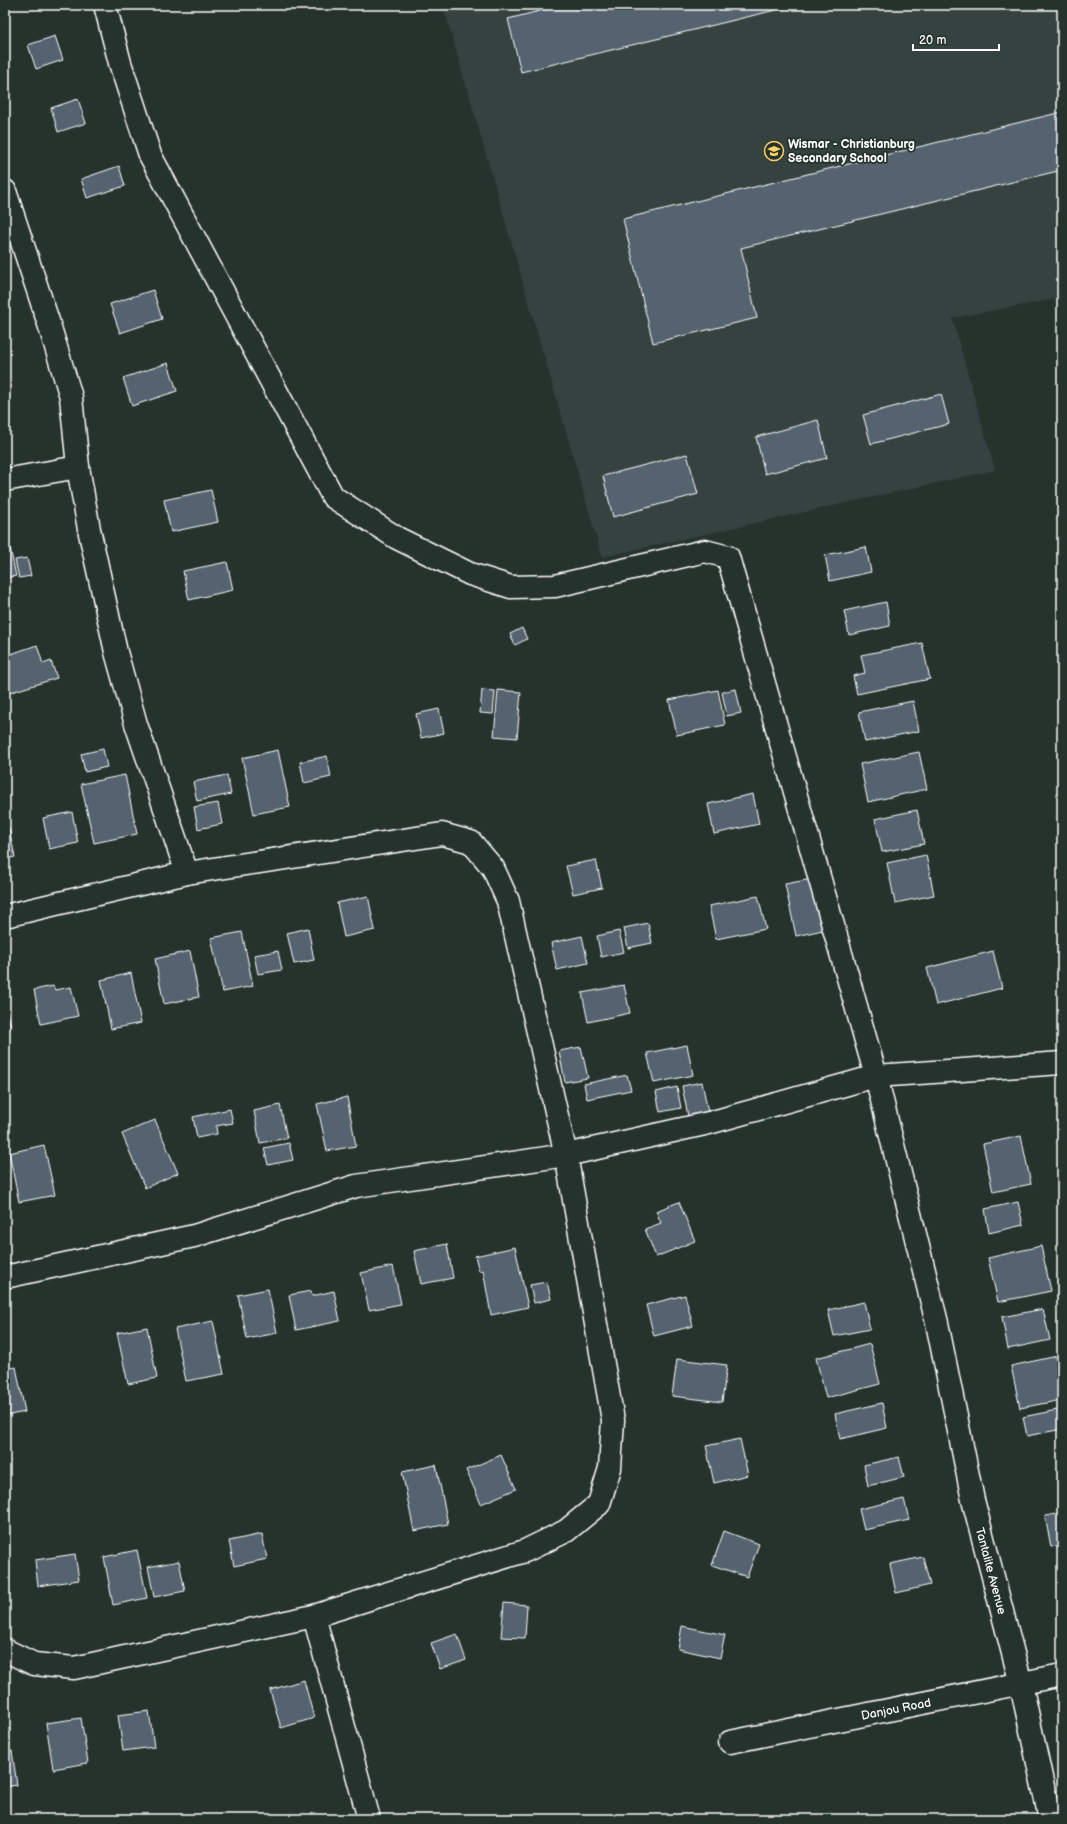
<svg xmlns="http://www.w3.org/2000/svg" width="1067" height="1824" font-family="'Balsamiq Sans',sans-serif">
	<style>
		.built { fill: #344241 }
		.building { fill: #546470; stroke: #fff }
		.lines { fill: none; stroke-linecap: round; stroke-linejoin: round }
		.street-casing { stroke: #fff; stroke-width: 25 }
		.street { stroke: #26332d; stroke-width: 22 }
		.labels { text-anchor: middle; stroke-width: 3.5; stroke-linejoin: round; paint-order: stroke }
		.poi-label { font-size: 12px; font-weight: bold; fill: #fff; stroke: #26332d; text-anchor: start }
		.street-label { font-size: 12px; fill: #fff; stroke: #26332d }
	</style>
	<rect width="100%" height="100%" fill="#26332d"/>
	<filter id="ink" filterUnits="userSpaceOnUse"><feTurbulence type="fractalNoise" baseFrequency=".025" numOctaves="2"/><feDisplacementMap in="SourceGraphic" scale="8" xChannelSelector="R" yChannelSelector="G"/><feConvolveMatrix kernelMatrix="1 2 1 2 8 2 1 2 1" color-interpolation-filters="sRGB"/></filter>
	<g filter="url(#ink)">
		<polygon class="built" points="443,5 1062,5 1062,298 952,318 995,470 602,557"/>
		<g class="building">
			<polygon points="563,5 796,5 521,72 508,19"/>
			<polygon points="55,36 63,60 36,69 28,45"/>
			<polygon points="78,99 86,123 58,132 51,108"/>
			<polygon points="1062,112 1062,170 741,248 757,318 653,343 623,219"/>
			<polygon points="119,166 125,186 87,198 81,179"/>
			<polygon points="153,290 162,319 120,333 110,304"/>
			<polygon points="168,363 177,391 132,406 123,378"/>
			<polygon points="941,394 949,424 871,444 863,415"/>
			<polygon points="818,420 827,458 765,474 756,437"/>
			<polygon points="687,454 698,494 613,517 603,476"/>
			<polygon points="211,490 218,522 171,532 164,500"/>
			<polygon points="866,547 871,572 830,581 825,555"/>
			<polygon points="10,548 16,576 5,578 5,549"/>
			<polygon points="27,558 31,576 19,578 15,560"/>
			<polygon points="227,562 233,590 189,600 183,571"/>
			<polygon points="886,602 890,626 849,635 844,611"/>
			<polygon points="522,628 527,639 515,645 510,634"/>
			<polygon points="922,643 930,679 857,694 853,676 865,673 861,655"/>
			<polygon points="37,645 43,664 51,661 57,678 5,694 5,656"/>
			<polygon points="736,689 741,713 727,716 722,692"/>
			<polygon points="482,690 495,691 493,714 480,713"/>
			<polygon points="498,690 521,692 517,738 494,736"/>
			<polygon points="718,690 725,725 677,735 669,700"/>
			<polygon points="913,701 919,731 865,742 859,712"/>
			<polygon points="439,709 444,733 421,738 416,714"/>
			<polygon points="103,749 107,767 85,772 81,754"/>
			<polygon points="278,750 290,807 254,814 242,758"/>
			<polygon points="919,752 927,789 868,802 860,764"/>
			<polygon points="327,756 331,777 304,783 300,762"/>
			<polygon points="125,775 137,834 94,843 81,784"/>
			<polygon points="227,775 231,794 197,801 193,782"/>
			<polygon points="753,794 759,824 714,834 708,804"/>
			<polygon points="218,803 222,824 198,829 194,807"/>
			<polygon points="917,810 924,844 882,852 875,819"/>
			<polygon points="72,812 78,843 49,849 43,818"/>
			<polygon points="5,828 9,828 15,857 5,859"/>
			<polygon points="926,855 934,895 895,903 887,863"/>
			<polygon points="596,860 602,888 573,894 566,866"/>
			<polygon points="817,878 827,929 796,936 785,884"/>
			<polygon points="368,896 375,930 344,937 337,903"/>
			<polygon points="758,896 766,929 716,939 709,906"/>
			<polygon points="648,923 652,943 628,948 624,928"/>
			<polygon points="308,928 314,960 294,964 287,933"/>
			<polygon points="619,931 624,952 601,957 597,936"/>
			<polygon points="242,932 253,986 223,992 211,938"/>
			<polygon points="582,936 588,963 557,970 551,943"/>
			<polygon points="190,951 199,997 164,1004 155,959"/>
			<polygon points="278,951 282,970 258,974 254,955"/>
			<polygon points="993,951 1002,988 936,1005 927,968"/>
			<polygon points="131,973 141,1023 111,1029 101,980"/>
			<polygon points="624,985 630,1013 588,1022 582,993"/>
			<polygon points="53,986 55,990 71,987 78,1016 41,1024 34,990"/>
			<polygon points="5,998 11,1028 5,1030"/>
			<polygon points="687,1045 693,1075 654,1083 647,1053"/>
			<polygon points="581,1047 588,1078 565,1082 559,1051"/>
			<polygon points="627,1075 631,1090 587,1099 584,1084"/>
			<polygon points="702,1082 708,1112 688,1116 682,1086"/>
			<polygon points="677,1087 681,1108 660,1112 656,1092"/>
			<polygon points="347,1097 356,1146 327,1151 317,1104"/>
			<polygon points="280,1105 287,1138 260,1143 254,1111"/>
			<polygon points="230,1109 233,1123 216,1126 217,1134 197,1138 193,1117"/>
			<polygon points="155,1120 178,1173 145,1188 122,1134"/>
			<polygon points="1021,1136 1031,1184 993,1192 983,1144"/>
			<polygon points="289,1143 293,1160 268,1165 264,1148"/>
			<polygon points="44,1145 55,1195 19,1202 9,1153"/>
			<polygon points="679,1202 695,1241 656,1257 645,1229 661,1223 656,1211"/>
			<polygon points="1018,1202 1023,1225 989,1233 985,1209"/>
			<polygon points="447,1244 453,1278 421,1284 414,1251"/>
			<polygon points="1041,1246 1051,1291 998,1302 988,1258"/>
			<polygon points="515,1247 528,1307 491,1315 483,1270 479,1271 475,1256"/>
			<polygon points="393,1266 401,1304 369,1310 361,1273"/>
			<polygon points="547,1282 551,1299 534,1303 530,1285"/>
			<polygon points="268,1289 277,1333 247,1339 238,1295"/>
			<polygon points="311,1291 312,1296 334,1291 340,1321 296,1330 289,1295"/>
			<polygon points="685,1295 693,1326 654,1336 646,1305"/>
			<polygon points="864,1302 870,1329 834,1336 828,1310"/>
			<polygon points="1043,1309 1050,1340 1008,1349 1002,1317"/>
			<polygon points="213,1321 224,1374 186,1381 175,1329"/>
			<polygon points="147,1327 157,1378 128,1384 117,1333"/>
			<polygon points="870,1344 880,1384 826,1398 816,1358"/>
			<polygon points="1062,1355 1062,1400 1020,1408 1011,1366"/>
			<polygon points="677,1359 727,1365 722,1402 672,1396"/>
			<polygon points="16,1367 25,1412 5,1416 5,1369"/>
			<polygon points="882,1403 887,1428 840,1439 835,1414"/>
			<polygon points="1062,1409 1062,1429 1027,1436 1023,1417"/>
			<polygon points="740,1439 748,1475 714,1483 706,1446"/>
			<polygon points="501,1455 516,1489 481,1504 466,1470"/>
			<polygon points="899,1457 904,1477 868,1486 864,1465"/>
			<polygon points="436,1465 448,1524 414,1531 402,1472"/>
			<polygon points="904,1499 909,1520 864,1530 859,1509"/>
			<polygon points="1062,1513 1062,1545 1051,1547 1045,1516"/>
			<polygon points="724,1531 759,1544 747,1577 712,1565"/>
			<polygon points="262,1534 267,1559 234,1566 229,1541"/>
			<polygon points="137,1550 147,1598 113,1605 104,1557"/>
			<polygon points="75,1554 79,1580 38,1586 35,1560"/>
			<polygon points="923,1557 930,1585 896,1593 890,1564"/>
			<polygon points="179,1561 185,1591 154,1597 148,1567"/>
			<polygon points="504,1603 527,1605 525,1638 501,1637"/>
			<polygon points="682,1626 725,1635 720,1658 678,1649"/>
			<polygon points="457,1634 466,1660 440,1669 431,1643"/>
			<polygon points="304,1680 314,1718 281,1728 270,1690"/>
			<polygon points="149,1711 154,1747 123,1751 118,1715"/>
			<polygon points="81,1718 88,1763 53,1769 46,1723"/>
			<polygon points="12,1751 17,1785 5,1787 5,1752"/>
		</g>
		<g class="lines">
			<g class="street-casing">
				<g id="street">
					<polyline points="105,5 120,63 150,155 333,497 397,538 470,574 511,587 555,586 705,551 728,557 876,1076 937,1323 973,1500 1021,1684 1050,1819"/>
					<polyline points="5,191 49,324 71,397 78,467 89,529 116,652 136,724 187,873"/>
					<polyline points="5,480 78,467"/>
					<polyline points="5,916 187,873 442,834 471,842 493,868 508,901 566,1155 613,1420 610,1468 599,1504 566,1531 525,1551 314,1616 74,1668 34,1664 5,1650"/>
					<polyline points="5,1277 194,1236 356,1186 566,1155 709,1123 876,1076 1062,1063"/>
					<polyline points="314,1616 369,1819"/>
					<polyline points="730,1742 1062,1675"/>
				</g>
			</g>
			<use href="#street" class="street"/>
		</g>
	</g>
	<defs>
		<g id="school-ring" transform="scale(1)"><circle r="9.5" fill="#26332d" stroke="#ffd166" stroke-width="1.5"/><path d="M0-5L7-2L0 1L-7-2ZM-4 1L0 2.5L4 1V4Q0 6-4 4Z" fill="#ffd166"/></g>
	</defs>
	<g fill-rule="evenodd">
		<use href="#school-ring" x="774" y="151"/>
	</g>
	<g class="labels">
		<g class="poi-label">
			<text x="788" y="148">Wismar - Christianburg<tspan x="788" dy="14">Secondary School</tspan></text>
		</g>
		<g class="street-label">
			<text transform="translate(991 1571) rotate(75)" y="4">Tantalite Avenue</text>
			<text transform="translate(896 1709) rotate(-11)" y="4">Danjou Road</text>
		</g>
	</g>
	<rect width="1067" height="1824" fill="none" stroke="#26332d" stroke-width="20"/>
	<rect x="10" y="10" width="1047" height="1804" fill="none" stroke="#fff" stroke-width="1.5" filter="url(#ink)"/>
	<path d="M913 44v6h86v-6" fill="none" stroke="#ffffff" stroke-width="2"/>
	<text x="919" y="44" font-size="12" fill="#ffffff" stroke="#26332d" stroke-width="3" paint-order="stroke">20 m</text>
</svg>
